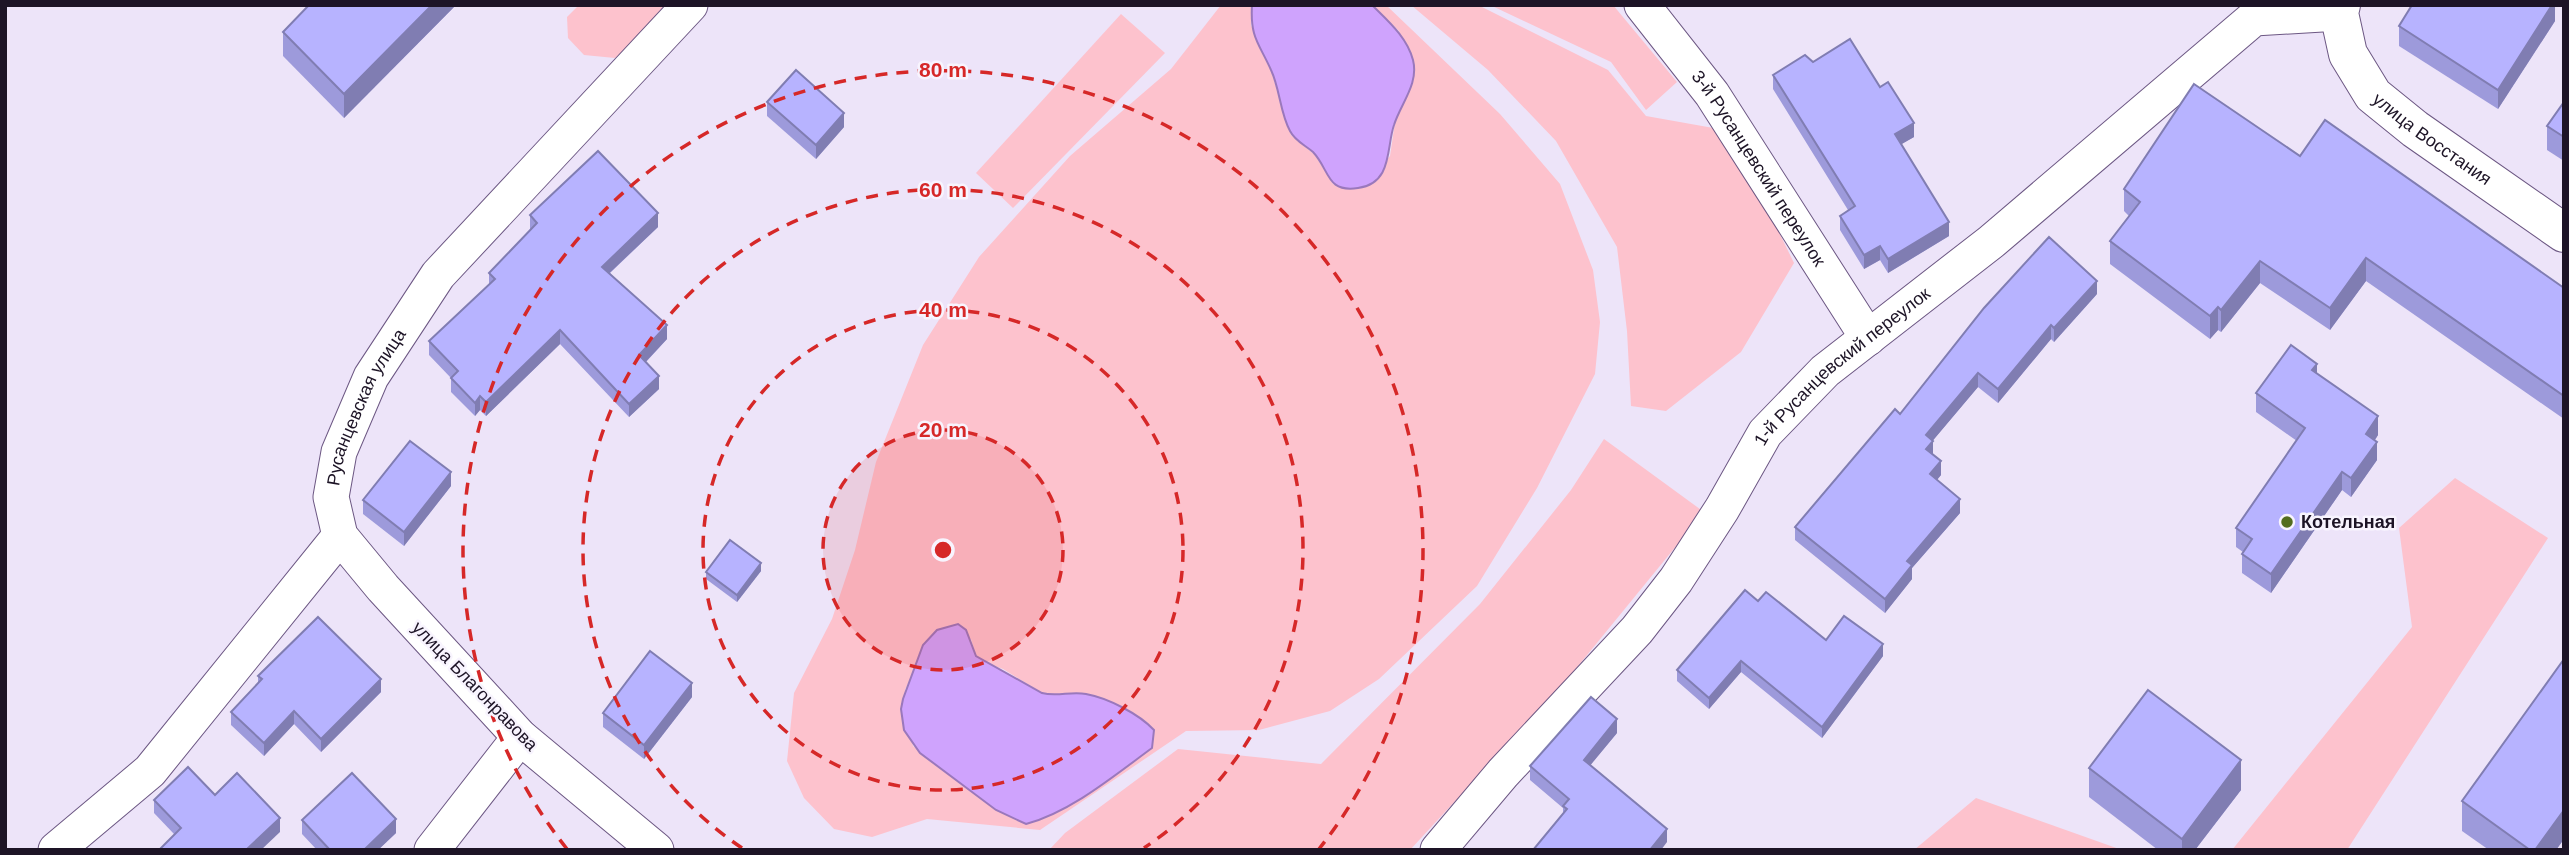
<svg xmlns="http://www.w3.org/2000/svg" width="2569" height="855" font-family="Arial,sans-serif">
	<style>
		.green { fill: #fdc2cd; fill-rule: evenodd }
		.water { fill: #cfa3fd; stroke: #9a78bc; stroke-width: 2 }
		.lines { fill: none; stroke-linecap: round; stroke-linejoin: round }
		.minor-casing { stroke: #6c5783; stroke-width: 37 }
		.tertiary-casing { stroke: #6c5783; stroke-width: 40 }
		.minor { stroke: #fff; stroke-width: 35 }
		.tertiary { stroke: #fff; stroke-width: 38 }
		.wall { fill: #9d9adb }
		.shaded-wall { fill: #807db2 }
		.building { fill: #b7b3ff; stroke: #807db2; stroke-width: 2 }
		.ring { fill: none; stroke: #d62828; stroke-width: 3.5; stroke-dasharray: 12 9 }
		.poi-dot { fill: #536d1f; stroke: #f8f4fe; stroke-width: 2.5 }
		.labels { text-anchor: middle; stroke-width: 5; stroke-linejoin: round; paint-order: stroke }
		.street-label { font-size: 18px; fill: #1d1426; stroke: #f8f4fe }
		.poi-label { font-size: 18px; font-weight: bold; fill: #1d1426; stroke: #f8f4fe; text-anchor: start }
		.centre { fill: #d62828; stroke: #f8f4fe; stroke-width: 3.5 }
		.ring-label { font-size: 21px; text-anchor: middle; font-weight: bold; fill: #d62828; stroke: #f8f4fe; stroke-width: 5; stroke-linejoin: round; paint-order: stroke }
	</style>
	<rect width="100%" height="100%" fill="#ede4f9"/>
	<g class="green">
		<polygon points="579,5 673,5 650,30 615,58 584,55 568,38 567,17"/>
		<path d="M1221,5H1252L1251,25L1271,70L1291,135L1315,155L1333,184L1346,189L1361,188L1390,156L1395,122L1410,89L1399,31L1372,5H1386L1500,114L1560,184L1593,270L1600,322L1595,374L1537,488L1477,586L1379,679L1330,711L1259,730L1186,731L1040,830L927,819L872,837L834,829L804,798L787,761L794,693L832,619L855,550L876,462L923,345L979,257L1070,156L1171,69ZM971,639L976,656L983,662L1003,669L1042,693L1118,706L1148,723L1098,786L1048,817L996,810L913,746L905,690L918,663Z"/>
		<polygon points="1411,5 1478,5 1608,70 1646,116 1719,129 1756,185 1794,263 1741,352 1666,411 1631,406 1627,331 1617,247 1556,141 1488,70"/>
		<polygon points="1490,5 1613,5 1677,82 1646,110 1611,62"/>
		<polygon points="1121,14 1165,53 1013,208 976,173"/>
		<polygon points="1604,439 1704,512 1565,682 1410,850 1049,850 1065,833 1178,749 1321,764 1480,604 1571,490"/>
		<polygon points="2455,478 2548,538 2347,850 2232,850 2412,627 2399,528"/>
		<polygon points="1976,798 2122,850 1914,850"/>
	</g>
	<g class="water">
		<path d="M1252,5H1372C1388,21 1407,37 1413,60C1419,84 1401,103 1394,125C1386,148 1393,183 1358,188C1326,193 1330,170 1313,152C1305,145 1295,141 1290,131C1280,113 1280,89 1271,70C1259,43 1250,38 1252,5Z"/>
		<path d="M958,624L966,630L976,656L1042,693C1057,697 1071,691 1086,694C1108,698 1139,714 1154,730L1152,748C1115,775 1071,812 1026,824L996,810L920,753L904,730L901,709L903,699L923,645L937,630Z"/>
	</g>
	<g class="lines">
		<g class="minor-casing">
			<g id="minor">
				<path id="s1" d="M1642,5L1712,94L1868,338"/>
				<polyline points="56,850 150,771 340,536"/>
				<polyline points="432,850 520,737"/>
				<path id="s2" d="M656,850L520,737L383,588L340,536L331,497L339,452L371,377L438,275L690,5"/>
				<path id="s3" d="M1438,850L1503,773L1637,630L1676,580L1722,509L1765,433L1825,371L1991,242L2254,18L2339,13"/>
			</g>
		</g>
		<g class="tertiary-casing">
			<g id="tertiary">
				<path id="s4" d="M2341,5L2339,13L2348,54L2373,95L2415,129L2564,233"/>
			</g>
		</g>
		<use href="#minor" class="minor"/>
		<use href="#tertiary" class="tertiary"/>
	</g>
	<g class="wall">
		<polygon points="309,5 456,5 344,118 283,56 283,32"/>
		<polygon points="2555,5 2555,21 2498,109 2399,46 2399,26"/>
		<polygon points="1813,62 1880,87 1914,137 1901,144 1949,236 1888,273 1880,260 1864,269 1840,230 1840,216 1848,210 1773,89 1773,75"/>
		<polygon points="767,102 844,127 816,159 767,116"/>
		<polygon points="2564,102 2564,161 2547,150 2547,126"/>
		<polygon points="2300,156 2564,288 2564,419 2366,281 2330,330 2260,283 2221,332 2218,330 2210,339 2110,264 2110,241 2129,216 2124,211 2124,189"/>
		<polygon points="530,215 658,227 610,273 667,339 646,362 659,389 629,417 560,344 486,416 480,410 475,416 451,392 451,378 429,355 429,341 489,285 489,273 530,230"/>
		<polygon points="2097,294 2054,342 2051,339 1998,403 1978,387 1933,440 1933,454 1941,475 1937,480 1960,513 1912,568 1912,579 1885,613 1795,540 1795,527 1900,414"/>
		<polygon points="2317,373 2378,435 2375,440 2377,460 2351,497 2342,490 2271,593 2242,573 2242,554 2243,552 2236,547 2236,528 2297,441 2256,412 2256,393"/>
		<polygon points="451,486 404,546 363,514 363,500"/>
		<polygon points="761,571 737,602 706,579 706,572"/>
		<polygon points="1758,601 1826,640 1883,656 1822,738 1741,672 1709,709 1677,681 1677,670"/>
		<polygon points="2564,659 2564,839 2556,850 2489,850 2462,831 2462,801"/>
		<polygon points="258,676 381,692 321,752 294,724 264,756 231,725 231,712 258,683"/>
		<polygon points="692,697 644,759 603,727 603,713"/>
		<polygon points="1617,733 1590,765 1667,842 1563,814 1563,808 1530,780 1530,766"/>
		<polygon points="2089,768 2241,790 2195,850 2158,850 2089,797"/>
		<polygon points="215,795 280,832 174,834 154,813 154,800"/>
		<polygon points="302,820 396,833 378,850 317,850 302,834"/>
	</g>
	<g class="shaded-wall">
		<polygon points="432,5 456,5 344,118 344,94"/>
		<polygon points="2552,5 2555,5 2555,21 2498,109 2498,90"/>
		<polygon points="844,113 844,127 816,159 816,145"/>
		<polygon points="1914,123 1914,137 1895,148 1895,134"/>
		<polygon points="658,213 658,227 602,280 602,267"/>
		<polygon points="1949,222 1949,236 1888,273 1888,259"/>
		<polygon points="1880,246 1880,260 1864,269 1864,255"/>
		<polygon points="2366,258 2366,281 2330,330 2330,308"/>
		<polygon points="2260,261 2260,283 2221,332 2221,310"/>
		<polygon points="2097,281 2097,294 2054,342 2054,328"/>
		<polygon points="2218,307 2218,330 2210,339 2210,316"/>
		<polygon points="667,325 667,339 639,369 639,355"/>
		<polygon points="2051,325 2051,339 1998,403 1998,389"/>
		<polygon points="560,330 560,344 486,416 486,402"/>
		<polygon points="2317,364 2317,382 2312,370"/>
		<polygon points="1978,373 1978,387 1930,444 1933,441 1933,454 1926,462 1926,435"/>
		<polygon points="659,376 659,389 629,417 629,404"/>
		<polygon points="480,396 480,410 475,416 475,403"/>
		<polygon points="2378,416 2378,435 2366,453 2366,434"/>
		<polygon points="2377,442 2377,460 2351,497 2351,478"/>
		<polygon points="1941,461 1941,475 1930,488 1930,474"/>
		<polygon points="451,472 451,486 404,546 404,532"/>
		<polygon points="2342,472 2342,490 2271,593 2271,574"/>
		<polygon points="1960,499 1960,513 1912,568 1912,579 1885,613 1885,599 1907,561"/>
		<polygon points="761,563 761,571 737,602 737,595"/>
		<polygon points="1883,644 1883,656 1822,738 1822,727"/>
		<polygon points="1741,661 1741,672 1709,709 1709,698"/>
		<polygon points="381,679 381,692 321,752 321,739"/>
		<polygon points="692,683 692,697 644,759 644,745"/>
		<polygon points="294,711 294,724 264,756 264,743"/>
		<polygon points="1617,719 1617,733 1584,773 1584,760"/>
		<polygon points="2241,760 2241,790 2195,850 2182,850 2182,839"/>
		<polygon points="2564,810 2564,839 2556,850 2535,850"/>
		<polygon points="280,818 280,832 261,850 246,850"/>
		<polygon points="396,819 396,833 378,850 364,850"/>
		<polygon points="1667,829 1667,842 1661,850 1650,850"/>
	</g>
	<g class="building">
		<polygon points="309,5 432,5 344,94 283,32"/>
		<polygon points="2412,5 2552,5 2498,90 2399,26"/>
		<polygon points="1850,39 1880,87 1888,82 1914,123 1895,134 1949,222 1888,259 1880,246 1864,255 1840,216 1855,206 1773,75 1805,55 1813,62"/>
		<polygon points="796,70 844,113 816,145 767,102"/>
		<polygon points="2194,84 2300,156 2325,120 2564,288 2564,396 2366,258 2330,308 2260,261 2221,310 2218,307 2210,316 2110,241 2140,202 2124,189"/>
		<polygon points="2564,102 2564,137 2547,126"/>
		<polygon points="598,151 658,213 602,267 667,325 639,355 659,376 629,404 560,330 486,402 480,396 475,403 451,378 458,371 429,341 495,279 489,273 537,223 530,215"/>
		<polygon points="2049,237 2097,281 2054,328 2051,325 1998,389 1978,373 1926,435 1933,441 1926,449 1941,461 1930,474 1960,499 1907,561 1912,565 1885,599 1795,527 1895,409 1900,414 1984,308"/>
		<polygon points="2291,345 2317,364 2312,370 2378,416 2366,434 2377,442 2351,478 2342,472 2271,574 2242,554 2252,539 2236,528 2305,428 2256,393"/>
		<polygon points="410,441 451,472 404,532 363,500"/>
		<polygon points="730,540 761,563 737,595 706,572"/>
		<polygon points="1745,590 1758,601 1766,592 1826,640 1844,616 1883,644 1822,727 1741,661 1709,698 1677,670"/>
		<polygon points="318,617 381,679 321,739 294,711 264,743 231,712 262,679 258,676"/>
		<polygon points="650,651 692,683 644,745 603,713"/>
		<polygon points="2564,659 2564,810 2535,850 2530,850 2462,801"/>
		<polygon points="2148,690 2241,760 2182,839 2089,768"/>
		<polygon points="1591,697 1617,719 1584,760 1667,829 1650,850 1533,850 1567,809 1563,806 1569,799 1530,766"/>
		<polygon points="188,767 215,795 237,773 280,818 246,850 159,850 181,828 154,800"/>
		<polygon points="352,773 396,819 364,850 330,850 302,820"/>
	</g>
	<circle cx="943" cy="550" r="120" fill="#d62828" fill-opacity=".12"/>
	<g class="ring">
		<circle cx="943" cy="550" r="120"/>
		<circle cx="943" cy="550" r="240"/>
		<path d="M742 848A360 360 0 1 1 1144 848"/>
		<path d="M567 849A480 480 0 1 1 1319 849"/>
	</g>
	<circle class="poi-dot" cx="2287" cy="522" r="7"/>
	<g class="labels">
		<g class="street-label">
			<text dy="6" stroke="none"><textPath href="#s4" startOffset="172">улица Восстания</textPath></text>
			<text dy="6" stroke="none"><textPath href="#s1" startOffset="201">3-й Русанцевский переулок</textPath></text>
			<text dy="6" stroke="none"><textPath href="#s3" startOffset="634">1-й Русанцевский переулок</textPath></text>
			<text dy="6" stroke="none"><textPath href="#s2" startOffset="584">Русанцевская улица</textPath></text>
			<text transform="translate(475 686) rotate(46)" y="6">улица Благонравова</text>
		</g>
		<g class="poi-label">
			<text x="2301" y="528">Котельная</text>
		</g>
	</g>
	<circle cx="943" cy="550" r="10" class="centre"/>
	<g class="ring-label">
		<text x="943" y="77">80 m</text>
		<text x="943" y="197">60 m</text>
		<text x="943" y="317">40 m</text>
		<text x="943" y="437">20 m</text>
	</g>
	<rect width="2569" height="855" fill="none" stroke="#1d1426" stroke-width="14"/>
</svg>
